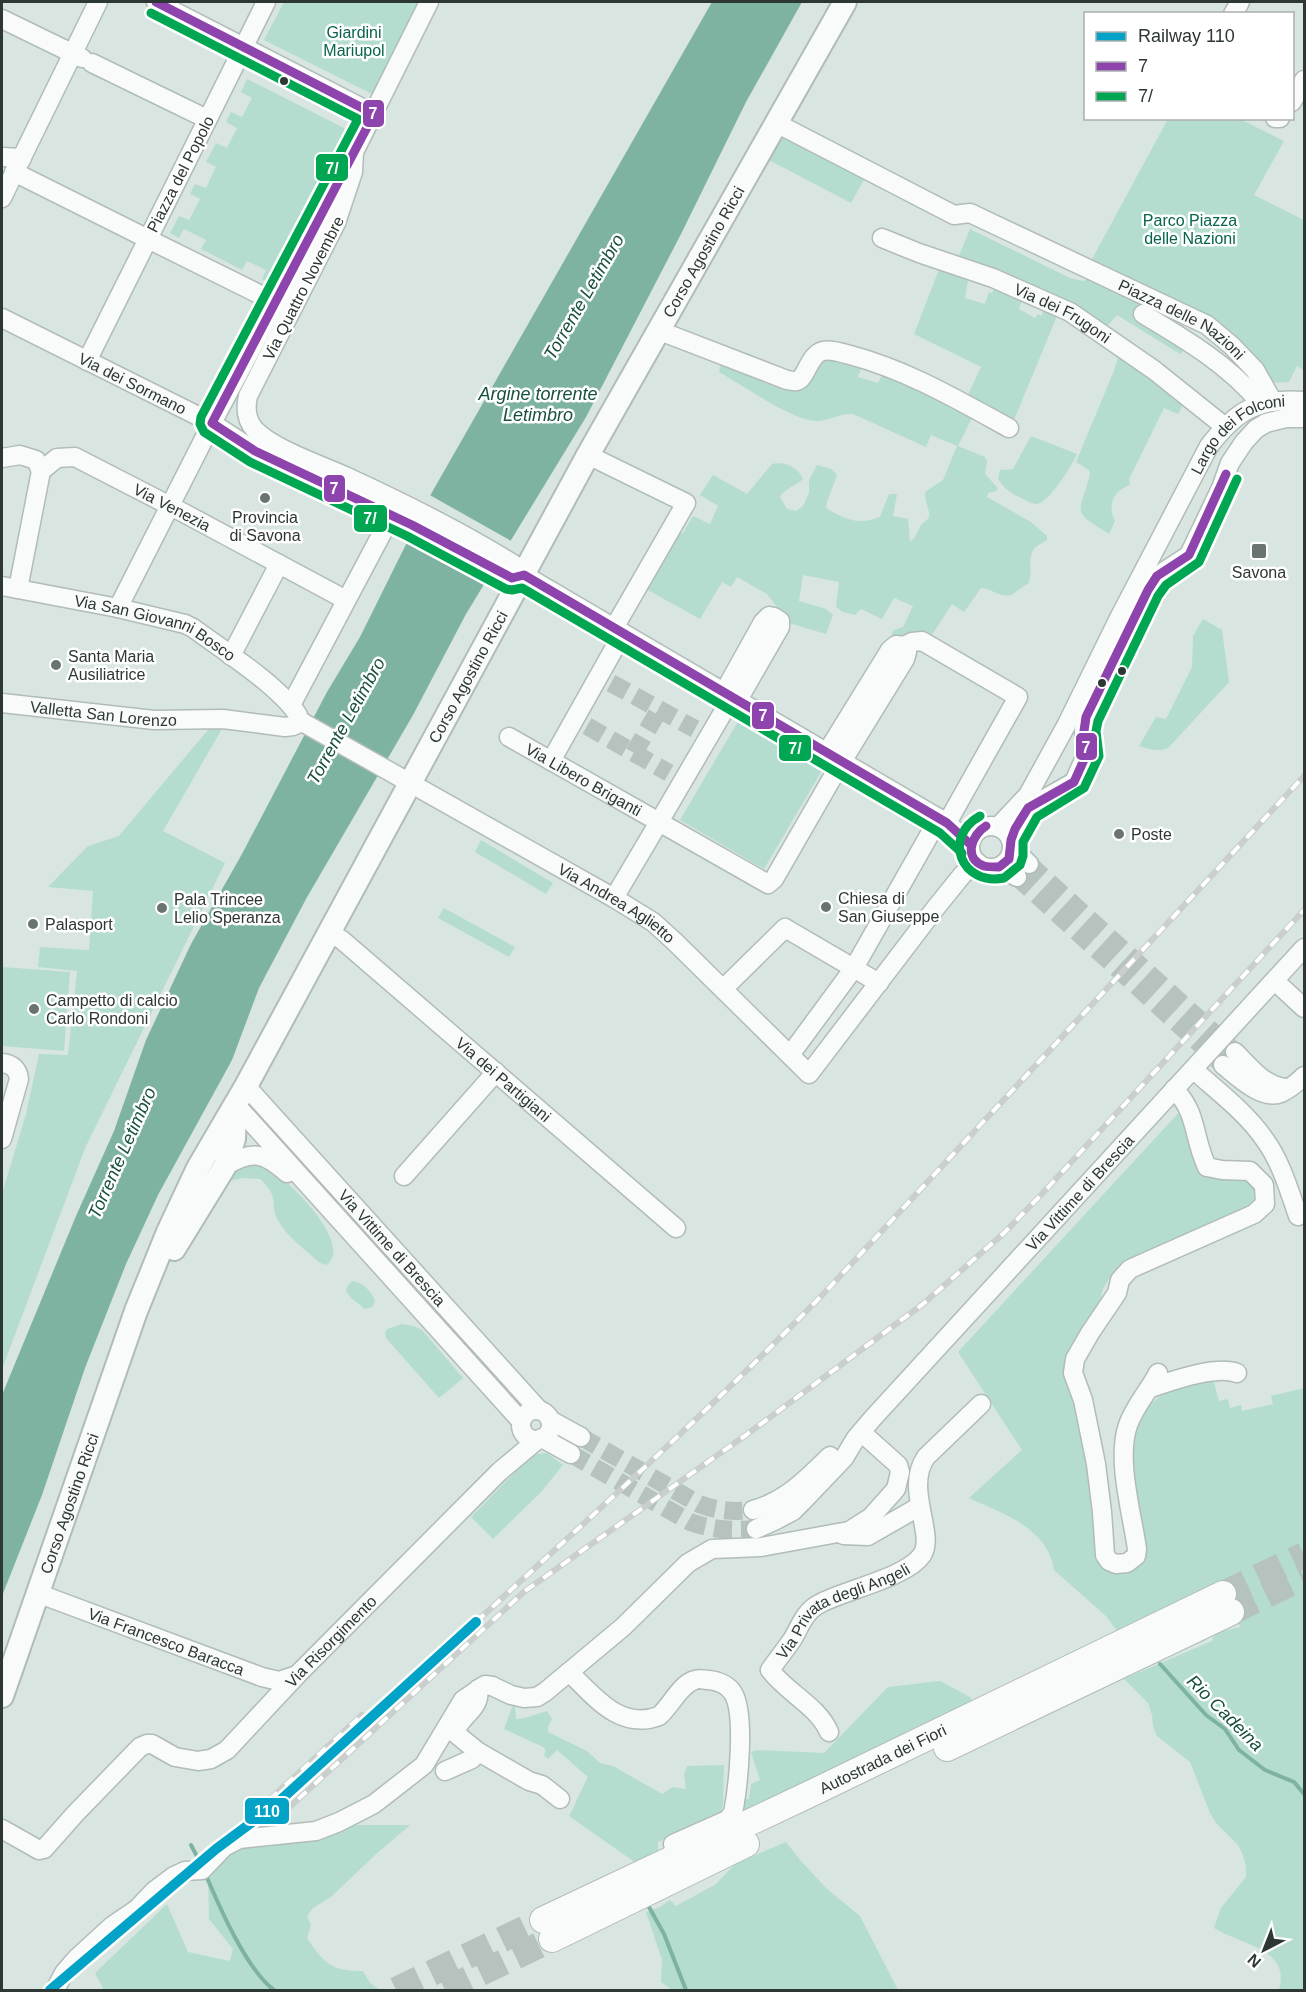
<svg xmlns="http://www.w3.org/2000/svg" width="1306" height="1992" font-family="Helvetica,sans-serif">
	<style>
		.green { fill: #b4ddcf }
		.water { fill: #7eb2a1 }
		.pier { fill: #d8e5e1 }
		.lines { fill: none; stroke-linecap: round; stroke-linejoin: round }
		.stream { stroke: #7eb2a1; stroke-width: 4 }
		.minor-tunnel { stroke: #b6c2be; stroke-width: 18; stroke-dasharray: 18 9; stroke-linecap: butt }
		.highway-tunnel { stroke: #b6c2be; stroke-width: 26; stroke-dasharray: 26 13; stroke-linecap: butt }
		.minor-casing { stroke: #b1bcb8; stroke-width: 21 }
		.major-casing { stroke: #b1bcb8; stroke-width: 26 }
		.highway-casing { stroke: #b1bcb8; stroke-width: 28 }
		.minor { stroke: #f9fbfa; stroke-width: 18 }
		.major { stroke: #f9fbfa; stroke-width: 22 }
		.highway { stroke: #f9fbfa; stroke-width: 26 }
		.rail-casing { stroke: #cacecd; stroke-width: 6 }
		.rail { stroke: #fff; stroke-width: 4; stroke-dasharray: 11; stroke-linecap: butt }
		.bus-1-casing { stroke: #fff; stroke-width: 14 }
		.bus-2-casing { stroke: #fff; stroke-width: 14 }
		.bus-1 { stroke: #8e44ad; stroke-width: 9 }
		.bus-2 { stroke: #00a651; stroke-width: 9 }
		.rail-1-casing { stroke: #fff; stroke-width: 15 }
		.rail-1 { stroke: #02a3c6; stroke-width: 10 }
		.bus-dot { fill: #2d3734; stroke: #fff; stroke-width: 2 }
		.poi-dot { fill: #697471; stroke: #fff; stroke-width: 2 }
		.labels { text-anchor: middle; stroke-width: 5; stroke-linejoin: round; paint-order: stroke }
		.park-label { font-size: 16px; fill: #07644e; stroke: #fff }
		.street-label { font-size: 16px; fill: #2d3734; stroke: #fff }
		.poi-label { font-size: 16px; fill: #2d3734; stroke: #fff; text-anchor: start }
		.water-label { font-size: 18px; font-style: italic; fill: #185040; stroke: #fff }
		.line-badge { stroke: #fff; stroke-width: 2 }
		.badge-label { font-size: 16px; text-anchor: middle; font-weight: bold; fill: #fff }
	</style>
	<rect width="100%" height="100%" fill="#d8e5e1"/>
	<g class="green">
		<polygon points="284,2 418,2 372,94 264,40"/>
		<polygon points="247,79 352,132 275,286 262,279 266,270 247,261 242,270 201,249 206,240 184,229 179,238 170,233 179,216 189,220 200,199 190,194 195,184 206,188 216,167 206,162 216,143 227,148 237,128 226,122 231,112 242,117 252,98 241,92"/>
		<polygon points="1168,119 1240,119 1284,141 1254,195 1304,220 1304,370 1297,366 1289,382 1266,383 1258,364 1091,261"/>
		<polygon points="782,132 866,176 851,203 767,159"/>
		<polygon points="970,229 1070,278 1083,281 1093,278 1143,303 1137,313 1188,346 1180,354 1117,315 1104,330 956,263"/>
		<polygon points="940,267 965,273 963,278 968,280 965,298 985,304 989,292 992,293 996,283 1024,294 1019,309 1035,318 1038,314 1041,316 1047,305 1059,311 1014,420 1003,418 966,399 981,367 914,334"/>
		<path d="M1120,351L1173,391L1172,396L1183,405L1178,414L1164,408L1129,479L1130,485C1113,491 1107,505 1115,521L1109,534C1069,509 1080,515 1090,474L1089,470L1076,462L1114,371Z"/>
		<path d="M832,358L862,365L858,377L878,383L883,373L974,414L958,446L985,457L987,461L985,474L997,487V491L988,493L987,497L1031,522L1047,536V540C1043,543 1037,545 1034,549C1026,560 1034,573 1028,584C1020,587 1016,593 1011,595C1000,598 991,588 981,588L964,612L952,604L930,638L896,640L893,638L892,633L894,630L903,627L913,606L894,598L882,619L861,609L855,615L843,612L836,607L839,582L803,575L799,601L826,609L833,615L826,634L789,623L767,594L737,577L731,587L722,582L700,619L646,589L680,533H683L693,516L710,524L718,506L700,495L713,475L747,494L772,464C784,461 798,467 803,479C796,486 785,488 780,497L787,509L796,511L803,506L809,493V480L817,465L831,469L837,475L827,502L826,507L829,510C846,520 860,525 880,517L889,494H897L893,516L908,519L910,542C917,536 917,531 921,525C925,520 930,520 929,513C928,506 925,500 925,492L943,480L957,446L931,435L926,447L853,414C839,413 830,421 816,421C791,420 743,385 719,372L721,363L789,388L816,362Z"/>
		<path d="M1031,436L1077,454C1073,464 1048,504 1037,504C1031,504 1024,499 1019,497C1010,493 1003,487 998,479L1000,470L1013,469Z"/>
		<path d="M1203,619L1222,630L1229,682L1169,747C1159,753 1150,749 1139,746L1156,717L1166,719L1192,667L1193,636Z"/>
		<polygon points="740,718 824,767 764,869 680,820"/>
		<polygon points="212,725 223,727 163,831 225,863 86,1146 2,1369 2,1194 26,1114 39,1054 68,1055 77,971 38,967 40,947 89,950 93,891 48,887 88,846 119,836"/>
		<polygon points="481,840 553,883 546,894 475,852"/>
		<polygon points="444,908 515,947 509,957 438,918"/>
		<polygon points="2,967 70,972 64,1051 2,1046"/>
		<path d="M1183,1108L1199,1163L1244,1178L1257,1188L1256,1204L1120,1267C1110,1278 1099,1288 1101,1304L1073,1348L1065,1364V1375L1078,1412L1114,1573C1128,1574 1135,1573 1142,1560C1137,1527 1124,1469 1131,1436C1135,1421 1148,1405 1160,1396C1175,1386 1196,1383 1213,1379L1219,1401L1228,1399L1230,1408L1241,1405L1242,1411L1273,1404L1271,1396L1304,1388V1990H1279C1291,1948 1241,1945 1214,1928L1221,1908L1246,1877V1866L1243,1855L1238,1845L1216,1823L1210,1813L1190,1762L1157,1736L1153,1726L1152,1715L1148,1703L1124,1679L1212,1641L1215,1633L1240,1627L1223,1586L1119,1634L1107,1617L1054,1570C1047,1527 1003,1514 969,1498L1022,1450L958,1352Z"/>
		<path d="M242,1164C248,1164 256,1163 261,1164C282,1172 357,1245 326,1265L320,1263C307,1251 288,1238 279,1222C268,1205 282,1199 260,1179L244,1178L227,1181L232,1172Z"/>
		<path d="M352,1281C363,1282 372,1292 375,1301L372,1307L365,1309L351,1298L346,1291L348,1285Z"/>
		<polygon points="402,1324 414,1326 422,1330 463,1378 439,1398 386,1338 385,1333 387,1329"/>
		<polygon points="547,1453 563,1465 541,1492 493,1539 471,1517 527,1460 537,1454"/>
		<polygon points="940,1681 970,1697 975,1705 742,1816 744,1799 749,1799 751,1784 760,1780 751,1752 757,1750 824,1753 888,1687"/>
		<path d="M513,1704L515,1705L516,1719L525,1718L547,1711L552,1719L548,1727V1732L587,1751L600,1763L613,1766L662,1794L673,1787L686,1789L684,1774L687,1766L724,1765L723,1804L719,1818L658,1842V1856L636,1863L569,1816C576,1803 581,1790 588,1777L557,1750L548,1759L544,1755L546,1750L543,1747L504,1729Z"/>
		<path d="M353,1825H410L375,1855L331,1897L313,1908L307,1916L311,1925L307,1938C323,1962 332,1972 363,1971L370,1983L380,1990H104L95,1973L167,1904L188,1952L230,1961L233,1949L209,1919L208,1871L239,1844L304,1840Z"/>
		<polygon points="786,1842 801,1861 827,1889 860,1916 898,1990 672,1990 661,1982 662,1960 646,1912 660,1907 670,1900 676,1906 716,1884 735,1864"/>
	</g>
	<polygon class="water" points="712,2 802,2 746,102 681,234 586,417 466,614 413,715 306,899 259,988 232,1060 158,1195 126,1264 85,1368 42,1495 2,1596 2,1395 76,1216 114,1131 146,1040 191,944 242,854 327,692 360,637 431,494"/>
	<polygon class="pier" points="428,494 513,542 494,574 410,528"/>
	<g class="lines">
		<g class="stream">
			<polyline points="1160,1664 1206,1715 1225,1729 1239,1750 1265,1770 1294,1782 1304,1794"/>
			<polyline points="191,1845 201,1864"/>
			<path d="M205,1873C219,1906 246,1969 274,1990"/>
			<polyline points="649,1907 664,1934 686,1990"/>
		</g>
		<g class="minor-tunnel">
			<polyline points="611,683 695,729"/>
			<polyline points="587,726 669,773"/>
			<polyline points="634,753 659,710"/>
			<polyline points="1029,864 1235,1052"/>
			<polyline points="1017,877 1223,1065"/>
			<path d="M581,1437L699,1504C718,1511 733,1512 753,1510"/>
			<path d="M571,1454L690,1522C713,1530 732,1531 756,1529"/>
		</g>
		<g class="highway-tunnel">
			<polyline points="1223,1594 1304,1555"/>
			<polyline points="1231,1612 1304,1577"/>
			<polyline points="396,1990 543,1920"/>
			<polyline points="445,1990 552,1939"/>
		</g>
		<g class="minor-casing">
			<g id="minor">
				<polyline points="156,2 374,114"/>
				<polyline points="266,2 148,239 277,303"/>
				<polyline points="1233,14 1240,2"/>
				<polyline points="2,19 82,58"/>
				<polyline points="92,63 207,119"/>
				<polyline points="1292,102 1304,80"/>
				<polyline points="1275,118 1280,118"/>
				<path id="s1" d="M776,123L954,215L970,213L1207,325L1232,346L1255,370L1273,402"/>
				<path d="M354,151L353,172L336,223L248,396C245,409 246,420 255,430C273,449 321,465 345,476C406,504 465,533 521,569L524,575L947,823L970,844"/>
				<polyline points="2,157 22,158"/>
				<polyline points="14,172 148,239 87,361"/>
				<polyline points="2,198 98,2"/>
				<path id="s2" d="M882,238L919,253L993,278L1070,312L1154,370L1224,426"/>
				<path d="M1143,314C1185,339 1229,365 1260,403"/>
				<path id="s3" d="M2,318L212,423L255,451L412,525L512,578L524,575"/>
				<path d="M660,331L787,380C790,380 794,382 797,381C806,379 809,354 823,351C831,349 842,353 850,355C907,370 958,400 1009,428"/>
				<polyline points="588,455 686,503 614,628"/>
				<polyline points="2,458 20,455 36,460 41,471"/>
				<path id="s4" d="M41,471L57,458L75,457L182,512L346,600"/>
				<path id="s5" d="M2,586L118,608L185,624L193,628C223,650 278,685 298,715"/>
				<polyline points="18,589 41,471"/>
				<polyline points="118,608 212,423 321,218 429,2"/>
				<polyline points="904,646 912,642 922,641 1018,697 947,823"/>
				<polyline points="231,656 279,564"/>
				<polyline points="724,692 763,622 769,616 774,617 780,621 780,627 738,700"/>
				<polyline points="732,697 659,822 768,884 774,879 835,773 905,659 907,652 904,646 896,645 890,650 827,752"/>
				<path id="s6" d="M2,703L154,720L223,719L285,727L293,726L302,722"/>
				<polyline points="291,705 389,520 394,511 399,510"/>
				<path id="s7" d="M302,722L614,898L653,922L674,941L809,1074L934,910L963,874L978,863"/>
				<path id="s8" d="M509,737L659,822L614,898"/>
				<polyline points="551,761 623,633"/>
				<circle cx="991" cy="847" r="21"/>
				<path id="s9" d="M998,827L1028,795L1067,724L1119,618L1209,446C1236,411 1258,397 1304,401"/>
				<polyline points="1011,840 1015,829 1028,808 1074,782 1087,753 1084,731 1086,717 1148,590 1157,576 1189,555 1221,488 1230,463 1244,442 1256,429 1266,423 1286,418 1304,418"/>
				<polyline points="1012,848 1029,864"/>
				<polyline points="999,867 1017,877"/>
				<path id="s10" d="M328,931L342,940L676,1228"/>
				<polyline points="1275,981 1304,1008"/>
				<polyline points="724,988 785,928 879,983"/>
				<path d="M1235,1052C1250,1067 1263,1085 1285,1088"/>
				<polyline points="790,1055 854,968 939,818"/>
				<path d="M2,1063C12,1064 18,1069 19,1079L2,1139"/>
				<path d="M1223,1065C1237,1076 1262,1101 1281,1093C1289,1089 1298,1082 1304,1076"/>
				<path d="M1193,1069C1217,1091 1246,1112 1265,1140C1281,1162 1289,1190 1298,1216"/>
				<path id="s11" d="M246,1086L539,1410"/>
				<polyline points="235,1104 521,1421"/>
				<path d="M225,1166C252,1150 263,1152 287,1173"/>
				<polyline points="404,1176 496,1072"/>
				<path d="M1158,1373C1149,1391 1135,1405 1128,1425C1116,1459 1132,1513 1137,1549L1136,1556L1127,1563L1116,1564L1109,1561L1105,1555L1102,1512L1096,1464L1083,1400L1073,1373L1075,1359L1090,1333L1117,1293L1120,1280L1130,1269L1254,1214L1265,1204L1264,1185L1250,1171L1222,1170L1207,1167C1193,1138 1198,1113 1174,1089"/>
				<path d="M1150,1388C1172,1381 1216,1365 1237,1373"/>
				<circle cx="536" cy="1425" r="15"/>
				<polyline points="550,1420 581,1437"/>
				<polyline points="542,1438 571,1454"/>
				<path d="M753,1510C786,1501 806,1479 830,1456"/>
				<path id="s12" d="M756,1529L774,1521L793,1511L802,1502L844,1458L856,1438L873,1418L1304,948"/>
				<polyline points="843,1535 868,1536 920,1506"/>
				<path id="s13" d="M37,1593L262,1677L279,1681L297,1675"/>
				<path d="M569,1672C594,1696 620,1731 659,1716C671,1706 680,1684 695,1680C699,1678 704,1680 709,1680C718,1681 728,1685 733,1693C746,1714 738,1788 733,1813L727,1820L673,1844"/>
				<path d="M478,1689C482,1709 459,1716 455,1733L477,1751L529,1781L542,1785L560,1799"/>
				<path id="s14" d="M829,1732C818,1706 787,1693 770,1670C777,1660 785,1650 792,1640C800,1627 804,1612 819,1604C844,1590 906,1578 922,1555C936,1535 904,1488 926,1457L981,1404"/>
				<polyline points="445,1771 472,1759 477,1751"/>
				<path id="s15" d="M2,1829L39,1850L44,1849L75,1814L140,1747L147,1744H152L175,1757L198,1761L211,1759L227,1750L297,1675L499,1472L537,1440"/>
				<polyline points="55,1990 64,1973 77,1958 112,1926 137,1909 154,1891 174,1876 185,1871 202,1870 224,1847 239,1839 316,1831 339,1822 374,1804 424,1765 463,1700 485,1685 492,1686 511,1695 524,1698 537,1697 545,1692 623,1627 688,1563 712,1549 761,1547 849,1531 871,1517 896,1489 900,1472 898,1465 861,1432"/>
			</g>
		</g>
		<g class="major-casing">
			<g id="major">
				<polyline points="174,1249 225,1166 234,1139 235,1109"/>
				<path id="s16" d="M2,1696L136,1311L168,1232L198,1168L246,1086L588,455L845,2"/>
			</g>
		</g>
		<g class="highway-casing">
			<g id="highway">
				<polyline points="947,1748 1231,1612"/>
				<path id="s17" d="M543,1920L814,1792L1223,1594"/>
				<polyline points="552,1939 746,1844"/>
			</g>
		</g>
		<use href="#minor" class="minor"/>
		<use href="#major" class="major"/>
		<use href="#highway" class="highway"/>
		<g class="rail-casing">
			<g id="rail">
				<path d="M476,1622C596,1512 717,1404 830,1287L1304,776"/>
				<polyline points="269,1800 362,1715"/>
				<polyline points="282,1814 525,1591 746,1435 923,1304 1003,1234 1041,1195 1304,910"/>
			</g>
		</g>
		<use href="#rail" class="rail"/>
		<g class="bus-1-casing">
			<g id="bus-1">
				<polyline points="156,2 374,114 212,423 255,451 412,525 512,578 524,575 947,823 970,844"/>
				<path d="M986,826C971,835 963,859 984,866C988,867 995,867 999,867L1009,859L1011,840L1015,829L1028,808L1074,782L1087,753L1084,731L1086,717L1148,590L1157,576L1189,555L1226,474"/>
			</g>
		</g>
		<g class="bus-2-casing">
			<g id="bus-2">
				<polyline points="151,13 358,119 201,417 200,424 204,432 250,462 407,536 506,589 512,590 522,588 940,833 962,853"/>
				<path d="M980,816C942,837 961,886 1004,878L1020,865L1023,856V842L1037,817L1084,788L1099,756L1096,731L1098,721L1158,596L1166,585L1199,562L1237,479"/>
			</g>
		</g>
		<use href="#bus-1" class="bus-1"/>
		<use href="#bus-2" class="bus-2"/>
		<g class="rail-1-casing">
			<polyline id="rail-1" points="50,1990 216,1849 274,1806 476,1622"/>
		</g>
		<use href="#rail-1" class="rail-1"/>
	</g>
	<g class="bus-dot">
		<circle cx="284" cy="81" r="5"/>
		<circle cx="1122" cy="671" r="5"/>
		<circle cx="1102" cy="683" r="5"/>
	</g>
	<g class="poi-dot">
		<circle cx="265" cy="498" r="6"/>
		<rect x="1251" y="543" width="16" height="16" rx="3"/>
		<circle cx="56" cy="665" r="6"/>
		<circle cx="1119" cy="834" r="6"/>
		<circle cx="826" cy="907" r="6"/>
		<circle cx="162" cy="908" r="6"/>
		<circle cx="33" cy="924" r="6"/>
		<circle cx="34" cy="1009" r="6"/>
	</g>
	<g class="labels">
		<g class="park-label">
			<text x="354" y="38">Giardini<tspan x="354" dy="18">Mariupol</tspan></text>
			<text x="1190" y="226">Parco Piazza<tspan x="1190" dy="18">delle Nazioni</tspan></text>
		</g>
		<g class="street-label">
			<text transform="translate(180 174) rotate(-63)" y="6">Piazza del Popolo</text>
			<text dy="6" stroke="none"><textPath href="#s16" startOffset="1610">Corso Agostino Ricci</textPath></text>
			<text transform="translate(303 288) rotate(-63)" y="6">Via Quattro Novembre</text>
			<text dy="6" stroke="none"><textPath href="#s2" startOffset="196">Via dei Frugoni</textPath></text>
			<text dy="6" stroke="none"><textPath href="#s1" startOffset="454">Piazza delle Nazioni</textPath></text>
			<text dy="6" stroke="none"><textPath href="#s3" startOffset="146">Via dei Sormano</textPath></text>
			<text dy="6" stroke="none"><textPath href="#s9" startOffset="468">Largo dei Folconi</textPath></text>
			<text dy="6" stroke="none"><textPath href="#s4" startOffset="148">Via Venezia</textPath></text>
			<text dy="6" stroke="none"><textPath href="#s5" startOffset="160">Via San Giovanni Bosco</textPath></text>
			<text dy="6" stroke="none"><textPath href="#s16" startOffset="1124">Corso Agostino Ricci</textPath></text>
			<text dy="6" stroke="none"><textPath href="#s6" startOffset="102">Valletta San Lorenzo</textPath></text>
			<text dy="6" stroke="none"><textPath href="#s8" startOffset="86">Via Libero Briganti</textPath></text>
			<text dy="6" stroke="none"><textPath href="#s7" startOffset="363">Via Andrea Aglietto</textPath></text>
			<text dy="6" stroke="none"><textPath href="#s10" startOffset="230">Via dei Partigiani</textPath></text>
			<text dy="6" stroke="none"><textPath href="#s12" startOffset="470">Via Vittime di Brescia</textPath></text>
			<text dy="6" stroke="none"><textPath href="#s11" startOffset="218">Via Vittime di Brescia</textPath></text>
			<text dy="6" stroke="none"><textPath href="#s16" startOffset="204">Corso Agostino Ricci</textPath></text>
			<text dy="6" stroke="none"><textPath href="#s14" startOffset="184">Via Privata degli Angeli</textPath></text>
			<text dy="6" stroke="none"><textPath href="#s13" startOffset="138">Via Francesco Baracca</textPath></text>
			<text dy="6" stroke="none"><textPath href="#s15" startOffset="432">Via Risorgimento</textPath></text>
			<text dy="6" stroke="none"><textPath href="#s17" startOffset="376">Autostrada dei Fiori</textPath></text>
		</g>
		<g class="poi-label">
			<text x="265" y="523" text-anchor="middle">Provincia<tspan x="265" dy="18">di Savona</tspan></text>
			<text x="1259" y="578" text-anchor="middle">Savona</text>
			<text x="68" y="662">Santa Maria<tspan x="68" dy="18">Ausiliatrice</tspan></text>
			<text x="1131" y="840">Poste</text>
			<text x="838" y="904">Chiesa di<tspan x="838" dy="18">San Giuseppe</tspan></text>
			<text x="174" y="905">Pala Trincee<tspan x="174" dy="18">Lelio Speranza</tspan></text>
			<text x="45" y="930">Palasport</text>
			<text x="46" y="1006">Campetto di calcio<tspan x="46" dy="18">Carlo Rondoni</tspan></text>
		</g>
		<g class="water-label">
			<text transform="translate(584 297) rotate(-60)" y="6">Torrente Letimbro</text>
			<text x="538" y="400">Argine torrente<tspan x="538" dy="21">Letimbro</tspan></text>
			<text transform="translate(346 721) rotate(-61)" y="6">Torrente Letimbro</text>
			<text transform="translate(122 1153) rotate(-66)" y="6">Torrente Letimbro</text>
			<text transform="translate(1225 1713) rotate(45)" y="6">Rio Cadeina</text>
		</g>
	</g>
	<g class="line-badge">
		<rect x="362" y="99" width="23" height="29" rx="6" fill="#8e44ad"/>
		<rect x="315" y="153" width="34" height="29" rx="6" fill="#00a651"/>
		<rect x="323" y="474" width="23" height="29" rx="6" fill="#8e44ad"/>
		<rect x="353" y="504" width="35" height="29" rx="6" fill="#00a651"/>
		<rect x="751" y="701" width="24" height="29" rx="6" fill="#8e44ad"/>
		<rect x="1075" y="732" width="23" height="29" rx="6" fill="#8e44ad"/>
		<rect x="778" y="734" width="34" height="28" rx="6" fill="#00a651"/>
		<rect x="244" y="1797" width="46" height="28" rx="6" fill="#02a3c6"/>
	</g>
	<g class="badge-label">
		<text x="373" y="119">7</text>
		<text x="332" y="174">7/</text>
		<text x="334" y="494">7</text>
		<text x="370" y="524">7/</text>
		<text x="763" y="721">7</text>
		<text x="1086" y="753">7</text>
		<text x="795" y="754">7/</text>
		<text x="267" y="1817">110</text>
	</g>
	<rect width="1306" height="1992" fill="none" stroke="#2d3734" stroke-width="6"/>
	<rect x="1084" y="12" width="210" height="108" fill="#ffffff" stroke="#abafae" stroke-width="1.5"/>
	<rect x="1096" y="32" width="30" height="9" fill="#02a3c6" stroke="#abafae" stroke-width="1.5"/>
	<text x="1138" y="42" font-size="18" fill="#2d3734">Railway 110</text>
	<rect x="1096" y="62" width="30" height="9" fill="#8e44ad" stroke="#abafae" stroke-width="1.5"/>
	<text x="1138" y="72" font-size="18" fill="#2d3734">7</text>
	<rect x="1096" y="92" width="30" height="9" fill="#00a651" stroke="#abafae" stroke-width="1.5"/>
	<text x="1138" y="102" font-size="18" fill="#2d3734">7/</text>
	<g transform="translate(1264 1950) rotate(222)" stroke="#ffffff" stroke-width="4.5" paint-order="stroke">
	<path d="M0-4.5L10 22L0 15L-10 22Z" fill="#2d3734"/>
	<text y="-9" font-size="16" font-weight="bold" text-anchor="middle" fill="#2d3734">N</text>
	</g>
</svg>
